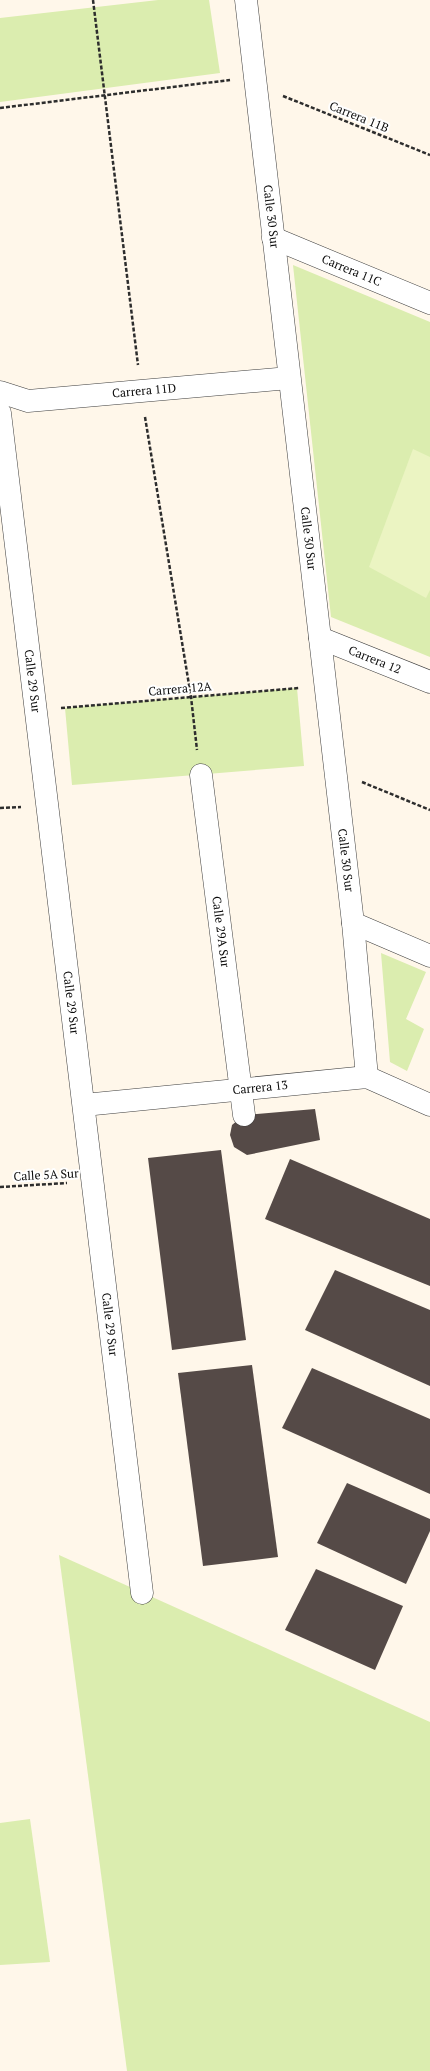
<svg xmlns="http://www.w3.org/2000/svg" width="430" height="2071" font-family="'PT Serif',serif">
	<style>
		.green { fill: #dbedaf }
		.pitch { fill: #ebf4c2 }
		.building { fill: #554a47 }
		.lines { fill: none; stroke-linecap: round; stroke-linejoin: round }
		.minor-casing { stroke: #3e3e3e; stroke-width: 23 }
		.path { stroke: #2d2d2d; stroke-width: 2.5; stroke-dasharray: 4 2; stroke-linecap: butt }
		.minor { stroke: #fff; stroke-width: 22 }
		.labels { text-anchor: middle; stroke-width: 4; stroke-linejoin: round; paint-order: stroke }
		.street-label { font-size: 12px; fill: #0b0b0b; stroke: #fff }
	</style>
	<rect width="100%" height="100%" fill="#fff7ea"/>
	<g class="green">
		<polygon points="158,0 209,0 220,73 0,102 0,18"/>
		<polygon points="293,265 430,322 430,657 331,617"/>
		<polygon points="297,688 304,766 72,785 65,708"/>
		<polygon points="381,953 426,972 406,1019 424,1029 407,1071 390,1062"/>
		<polygon points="59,1555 430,1722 430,2071 127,2071"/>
		<polygon points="30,1819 50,1962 0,1965 0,1823"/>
	</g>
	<polygon class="pitch" points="413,449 430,457 430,590 426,598 369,567"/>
	<g class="building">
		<polygon points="315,1109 320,1140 247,1155 234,1147 230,1135 232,1125 244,1115"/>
		<polygon points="221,1150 246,1340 172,1350 148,1158"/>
		<polygon points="290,1159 430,1219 430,1286 265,1219"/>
		<polygon points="335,1270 430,1310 430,1386 305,1330"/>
		<polygon points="252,1365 278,1557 203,1566 178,1373"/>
		<polygon points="312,1368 430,1419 430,1494 282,1428"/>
		<polygon points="347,1483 430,1519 430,1531 406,1584 317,1543"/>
		<polygon points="316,1569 403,1606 375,1670 285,1630"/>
	</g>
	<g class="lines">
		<g class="minor-casing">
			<g id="minor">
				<path id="s1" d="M246,0L353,923L367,1077"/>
				<path id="s2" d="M273,238L430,303"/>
				<path id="s3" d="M0,392L28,401L289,378"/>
				<path id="s4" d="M0,413L142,1593"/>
				<path id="s5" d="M320,638L430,682"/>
				<path id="s6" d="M201,775L244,1115"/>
				<polyline points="353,923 430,956"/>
				<path id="s7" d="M84,1105L367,1077L430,1105"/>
			</g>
		</g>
		<g class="path">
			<polyline points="93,0 138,365"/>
			<polyline points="283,96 430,155"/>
			<polyline points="0,108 230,80"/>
			<polyline points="145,417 191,697 197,750"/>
			<polyline points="61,708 299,688"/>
			<polyline points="362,782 430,810"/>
			<polyline points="0,808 21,807"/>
			<polyline points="0,1187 67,1183"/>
		</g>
		<use href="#minor" class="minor"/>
	</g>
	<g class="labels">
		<g class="street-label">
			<text transform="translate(359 117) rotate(22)" y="4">Carrera 11B</text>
			<text dy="4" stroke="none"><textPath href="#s1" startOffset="218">Calle 30 Sur</textPath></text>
			<text dy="4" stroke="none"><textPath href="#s2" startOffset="85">Carrera 11C</textPath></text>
			<text dy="4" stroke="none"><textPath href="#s3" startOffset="146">Carrera 11D</textPath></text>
			<text dy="4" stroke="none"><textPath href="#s1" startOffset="542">Calle 30 Sur</textPath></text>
			<text dy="4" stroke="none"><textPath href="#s5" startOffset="59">Carrera 12</textPath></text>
			<text dy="4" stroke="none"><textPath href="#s4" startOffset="270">Calle 29 Sur</textPath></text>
			<text transform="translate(180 689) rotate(-5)" y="4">Carrera 12A</text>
			<text dy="4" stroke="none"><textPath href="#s1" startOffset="866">Calle 30 Sur</textPath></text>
			<text dy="4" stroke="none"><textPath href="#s6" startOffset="158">Calle 29A Sur</textPath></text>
			<text dy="4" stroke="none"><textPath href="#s4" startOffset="594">Calle 29 Sur</textPath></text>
			<text dy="4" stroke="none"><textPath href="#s7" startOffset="177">Carrera 13</textPath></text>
			<text transform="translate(46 1175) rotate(-3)" y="4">Calle 5A Sur</text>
			<text dy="4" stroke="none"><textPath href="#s4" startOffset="918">Calle 29 Sur</textPath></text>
		</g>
	</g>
</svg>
